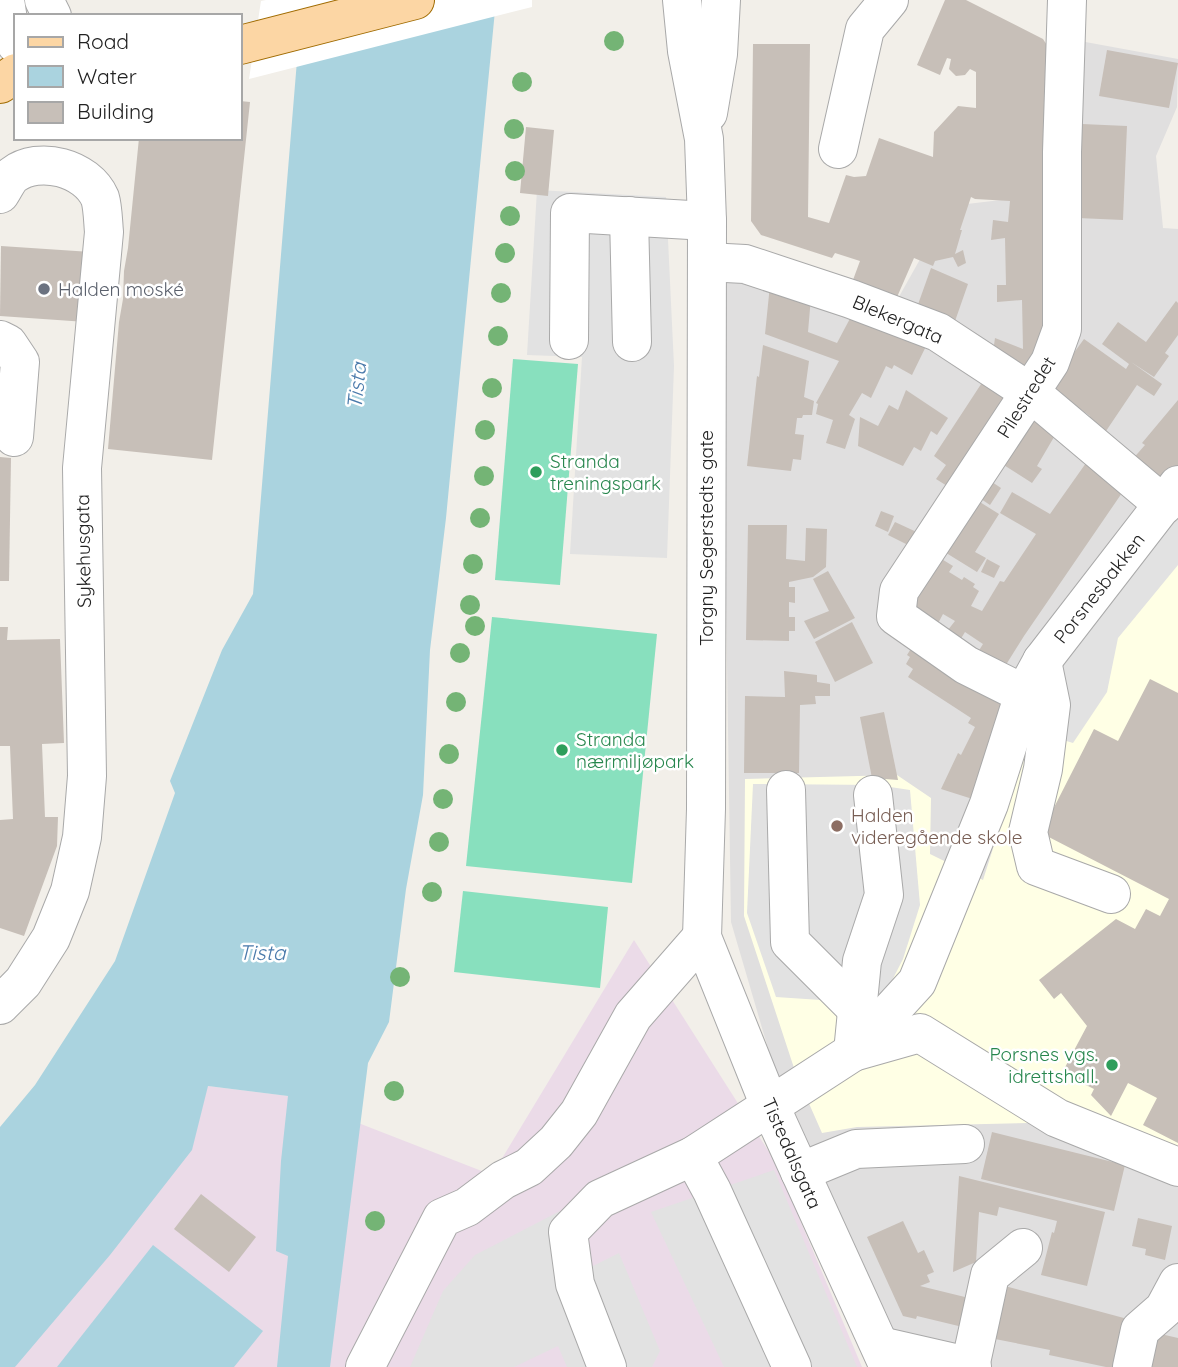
<svg xmlns="http://www.w3.org/2000/svg" width="1178" height="1367" font-family="Quicksand,sans-serif">
	<style>
		.residential { fill: #e0dfdf }
		.industrial { fill: #ebdbe8 }
		.education { fill: #ffffe5 }
		.pitch { fill: #88e0be }
		.parking { fill: #e2e2e2 }
		.water { fill: #aad3df }
		.pier { fill: #fff }
		.building { fill: #c7bfb8 }
		.lines { fill: none; stroke-linecap: round; stroke-linejoin: round }
		.minor-casing { stroke: #a9a9a9; stroke-width: 40 }
		.major-casing { stroke: #a06b00; stroke-width: 40 }
		.minor { stroke: #fff; stroke-width: 38 }
		.major { stroke: #fcd6a4; stroke-width: 38 }
		.tree { fill: #74b475 }
		.worship-dot { fill: #6b7280; stroke: #fff; stroke-width: 2.5 }
		.leisure-dot { fill: #2e9e5b; stroke: #fff; stroke-width: 2.5 }
		.education-dot { fill: #8d6e63; stroke: #fff; stroke-width: 2.5 }
		.labels { text-anchor: middle; stroke-width: 5; stroke-linejoin: round; paint-order: stroke }
		.worship-label { font-size: 19px; fill: #5b616d; stroke: #fff; text-anchor: start }
		.street-label { font-size: 19px; fill: #222; stroke: #fff }
		.leisure-label { font-size: 19px; fill: #27864d; stroke: #fff; text-anchor: start }
		.education-label { font-size: 19px; fill: #785e54; stroke: #fff; text-anchor: start }
		.water-label { font-size: 21px; font-style: italic; fill: #4a7aab; stroke: #fff }
	</style>
	<rect width="100%" height="100%" fill="#f2efe9"/>
	<polygon class="residential" points="1080,41 1178,59 1177,107 1156,156 1163,228 1178,229 1178,1367 911,1367 777,1079 731,922 721,277 896,302 950,206 1052,194"/>
	<polygon class="industrial" points="634,940 776,1163 862,1367 0,1367 208,1086 289,1096 492,1175"/>
	<polygon class="education" points="1178,519 1178,1187 1030,1123 857,1127 822,1133 796,1074 744,916 745,779 897,775 931,798 930,854 983,880 1040,700"/>
	<g class="pitch">
		<polygon points="513,359 578,364 560,585 495,580"/>
		<polygon points="492,617 657,634 632,883 466,866"/>
		<polygon points="463,891 608,907 600,988 454,972"/>
	</g>
	<g class="parking">
		<polygon points="537,190 666,197 674,366 667,558 570,554 582,357 527,355"/>
		<polygon points="1178,519 1178,565 1118,638 1107,692 1073,743 1031,730 1040,700 1107,595"/>
		<polygon points="753,784 877,785 910,790 920,905 903,959 880,1004 776,997 747,913"/>
		<polygon points="774,1170 857,1367 724,1367 651,1212"/>
		<polygon points="560,1211 568,1232 577,1274 619,1253 660,1351 652,1367 567,1367 558,1346 514,1367 410,1367 443,1291 475,1255"/>
	</g>
	<g class="water">
		<polygon points="302,0 496,0 446,518 430,650 423,795 406,889 389,1022 368,1063 330,1367 277,1367 288,1256 276,1251 281,1161 288,1096 208,1086 192,1150 110,1255 15,1367 0,1367 0,1127 35,1085 115,961 175,793 170,781 222,650 253,594"/>
		<polygon points="153,1245 263,1331 234,1367 57,1367"/>
	</g>
	<polygon class="pier" points="266,0 532,0 532,7 249,79 261,1"/>
	<g class="building">
		<polygon points="945,0 966,0 1043,39 1052,53 1054,338 1027,378 993,352 995,338 1023,349 1022,300 997,302 997,285 1006,285 1005,238 991,240 993,220 1008,222 1010,201 975,199 971,197 960,230 962,230 955,254 963,250 966,263 958,267 953,257 935,261 933,266 914,258 894,304 850,288 860,261 835,253 832,258 761,235 751,221 753,44 810,44 808,217 829,223 846,175 854,177 866,176 879,138 933,157 934,132 958,106 976,108 976,72 970,69 965,75 956,76 949,69 951,59 947,58 940,75 917,65"/>
		<polygon points="1107,50 1178,63 1169,108 1099,96"/>
		<polygon points="240,101 250,102 212,460 108,449 119,322 123,299 124,271 128,248 139,138 240,138"/>
		<polygon points="1082,124 1127,126 1123,220 1078,218"/>
		<polygon points="526,127 554,130 548,196 520,193"/>
		<polygon points="1,246 91,252 86,322 0,316"/>
		<polygon points="931,268 968,284 954,324 916,310"/>
		<polygon points="770,285 811,297 808,332 837,343 854,311 929,340 912,375 894,365 892,369 886,366 871,398 862,393 849,415 855,419 845,449 826,443 833,420 816,414 818,404 816,403 839,361 765,334"/>
		<polygon points="1176,301 1178,303 1178,335 1165,353 1169,356 1154,377 1131,362 1162,384 1154,396 1137,385 1102,437 1084,424 1090,416 1049,387 1084,339 1126,369 1129,364 1102,344 1118,322 1146,342"/>
		<polygon points="763,345 809,361 804,397 814,401 812,415 803,415 802,418 797,418 795,434 804,435 801,460 793,459 791,471 747,466 757,376 759,377"/>
		<polygon points="987,375 1019,396 955,491 936,479 946,465 934,456"/>
		<polygon points="906,390 948,418 937,435 931,431 921,451 914,447 903,466 858,446 860,417 878,426 889,405 898,410"/>
		<polygon points="1178,400 1178,467 1161,487 1131,461 1145,445 1142,443"/>
		<polygon points="1032,409 1057,432 1037,466 1042,469 1032,483 999,462"/>
		<polygon points="0,457 11,458 9,581 0,581"/>
		<polygon points="1086,463 1124,490 1024,636 999,676 973,660 983,644 965,632 957,645 944,635 955,621 943,614 935,629 907,608 940,558 953,566 949,572 962,580 964,577 975,584 973,587 979,591 971,606 982,611 1000,581 1004,582 1036,534 1000,513 1012,492 1050,514"/>
		<polygon points="989,480 1001,488 990,505 978,497"/>
		<polygon points="975,499 999,514 975,552 986,558 977,572 943,551"/>
		<polygon points="881,511 894,516 888,532 875,526"/>
		<polygon points="895,522 923,535 916,549 888,535"/>
		<polygon points="748,525 787,525 786,559 805,561 806,528 827,529 826,567 813,577 789,582 789,587 795,587 795,603 789,602 789,617 795,617 795,631 789,631 789,641 746,640"/>
		<polygon points="987,559 1000,566 994,578 981,572"/>
		<polygon points="828,571 855,618 814,639 804,621 829,611 813,579"/>
		<polygon points="852,622 873,663 835,682 815,642"/>
		<polygon points="0,627 8,627 7,640 60,639 64,743 42,744 45,817 58,817 57,846 24,936 0,928 0,820 13,819 10,746 0,746"/>
		<polygon points="917,639 1012,701 982,802 941,789 958,753 961,755 975,727 968,723 971,718 908,677 913,669 906,664 910,657 907,655"/>
		<polygon points="784,671 817,675 817,682 830,684 830,696 815,696 816,704 800,705 799,773 744,773 745,696 785,697"/>
		<polygon points="1150,679 1178,693 1178,1143 1143,1125 1157,1098 1128,1083 1111,1116 1091,1095 1094,1089 1062,1073 1087,1026 1061,993 1054,999 1039,980 1116,919 1135,929 1146,909 1160,916 1169,899 1041,833 1094,729 1118,741"/>
		<polygon points="884,712 898,780 872,778 860,717"/>
		<polygon points="992,1132 1125,1165 1114,1211 981,1179"/>
		<polygon points="959,1176 1105,1212 1087,1286 1041,1275 1052,1232 1054,1233 1057,1221 999,1207 997,1216 979,1212 976,1262 953,1272"/>
		<polygon points="201,1194 256,1237 229,1272 174,1229"/>
		<polygon points="1138,1218 1172,1226 1165,1260 1145,1255 1146,1249 1132,1246"/>
		<polygon points="903,1221 918,1253 924,1250 934,1272 927,1275 930,1282 920,1286 973,1299 971,1329 917,1316 916,1319 903,1316 867,1237"/>
		<polygon points="1001,1285 1135,1321 1124,1367 1106,1367 1049,1355 1050,1350 990,1338"/>
		<polygon points="1152,1332 1178,1338 1178,1367 1144,1367"/>
	</g>
	<g class="lines">
		<g class="minor-casing">
			<g id="minor">
				<polyline points="5,0 8,20 16,44"/>
				<polyline points="44,0 52,16"/>
				<polyline points="682,0 687,51 704,139 707,221 706,809 702,937 770,1106 889,1367"/>
				<polyline points="708,113 718,54 721,0"/>
				<polyline points="838,149 865,29 889,0"/>
				<path d="M0,194C4,188 8,179 13,175C39,155 87,168 100,198C103,208 103,222 104,232L82,468L87,776L82,837L70,891L51,938L23,982L0,1005"/>
				<polyline points="629,216 632,342"/>
				<polyline points="707,262 745,264 851,299 938,332 1031,393 1164,505"/>
				<polyline points="0,340 8,344 20,362 14,437"/>
				<polyline points="569,340 570,213 707,221"/>
				<polyline points="1042,661 1051,705 1043,769 1028,832 1036,866 1111,894"/>
				<polyline points="1024,694 966,665 896,616 899,591 1050,362 1062,329 1062,152 1067,0"/>
				<polyline points="786,790 790,942 857,1009"/>
				<polyline points="873,795 884,895 862,961 853,1052 920,1033 1057,1118 1178,1167"/>
				<polyline points="693,1156 712,1191 792,1367"/>
				<polyline points="800,1172 856,1149 965,1144"/>
				<polyline points="880,1346 972,1367"/>
				<polyline points="365,1367 442,1218 467,1207 503,1180 529,1167 556,1142 579,1113 633,1016 702,937"/>
				<polyline points="607,1367 575,1284 568,1232 600,1199 693,1156 853,1052 917,982 989,804 1024,694 1042,661 1178,485"/>
				<polyline points="970,1367 990,1275 1023,1248"/>
				<polyline points="1132,1367 1140,1330 1164,1309 1178,1283"/>
			</g>
		</g>
		<g class="major-casing">
			<g id="major">
				<polyline points="240,45 415,0"/>
				<polyline points="0,84 16,73"/>
			</g>
		</g>
		<use href="#minor" class="minor"/>
		<use href="#major" class="major"/>
	</g>
	<g class="tree">
		<circle cx="614" cy="41" r="10"/>
		<circle cx="522" cy="82" r="10"/>
		<circle cx="514" cy="129" r="10"/>
		<circle cx="515" cy="171" r="10"/>
		<circle cx="510" cy="216" r="10"/>
		<circle cx="505" cy="253" r="10"/>
		<circle cx="501" cy="293" r="10"/>
		<circle cx="498" cy="336" r="10"/>
		<circle cx="492" cy="388" r="10"/>
		<circle cx="485" cy="430" r="10"/>
		<circle cx="484" cy="476" r="10"/>
		<circle cx="480" cy="518" r="10"/>
		<circle cx="473" cy="564" r="10"/>
		<circle cx="470" cy="605" r="10"/>
		<circle cx="475" cy="626" r="10"/>
		<circle cx="460" cy="653" r="10"/>
		<circle cx="456" cy="702" r="10"/>
		<circle cx="449" cy="754" r="10"/>
		<circle cx="443" cy="799" r="10"/>
		<circle cx="439" cy="842" r="10"/>
		<circle cx="432" cy="892" r="10"/>
		<circle cx="400" cy="977" r="10"/>
		<circle cx="394" cy="1091" r="10"/>
		<circle cx="375" cy="1221" r="10"/>
	</g>
	<circle class="worship-dot" cx="44" cy="289" r="7"/>
	<g class="leisure-dot">
		<circle cx="536" cy="472" r="7"/>
		<circle cx="562" cy="750" r="7"/>
		<circle cx="1112" cy="1065" r="7"/>
	</g>
	<circle class="education-dot" cx="837" cy="826" r="7"/>
	<g class="labels">
		<g class="worship-label">
			<text x="58" y="296">Halden moské</text>
		</g>
		<g class="street-label">
			<text transform="translate(898 319) rotate(23)" y="7">Blekergata</text>
			<text transform="translate(1026 397) rotate(-58)" y="7">Pilestredet</text>
			<text transform="translate(706 538) rotate(-90)" y="7">Torgny Segerstedts gate</text>
			<text transform="translate(83 551) rotate(-91)" y="7">Sykehusgata</text>
			<text transform="translate(1099 588) rotate(-52)" y="7">Porsnesbakken</text>
			<text transform="translate(792 1153) rotate(66)" y="7">Tistedalsgata</text>
		</g>
		<g class="leisure-label">
			<text x="550" y="468">Stranda<tspan x="550" dy="22">treningspark</tspan></text>
			<text x="576" y="746">Stranda<tspan x="576" dy="22">nærmiljøpark</tspan></text>
			<text x="1098" y="1061" text-anchor="end">Porsnes vgs.<tspan x="1098" dy="22">idrettshall.</tspan></text>
		</g>
		<g class="education-label">
			<text x="851" y="822">Halden<tspan x="851" dy="22">videregående skole</tspan></text>
		</g>
		<g class="water-label">
			<text transform="translate(357 386) rotate(-84)" y="7">Tista</text>
			<text x="262" y="960">Tista</text>
		</g>
	</g>
	<rect x="14" y="14" width="228" height="126" fill="#ffffff" stroke="#a7a7a7" stroke-width="2"/>
	<rect x="28" y="37" width="35" height="10" fill="#fcd6a4" stroke="#a7a7a7" stroke-width="2"/>
	<text x="77" y="49" font-size="21" fill="#222222">Road</text>
	<rect x="28" y="66" width="35" height="21" fill="#aad3df" stroke="#a7a7a7" stroke-width="2"/>
	<text x="77" y="84" font-size="21" fill="#222222">Water</text>
	<rect x="28" y="102" width="35" height="21" fill="#c7bfb8" stroke="#a7a7a7" stroke-width="2"/>
	<text x="77" y="119" font-size="21" fill="#222222">Building</text>
</svg>
